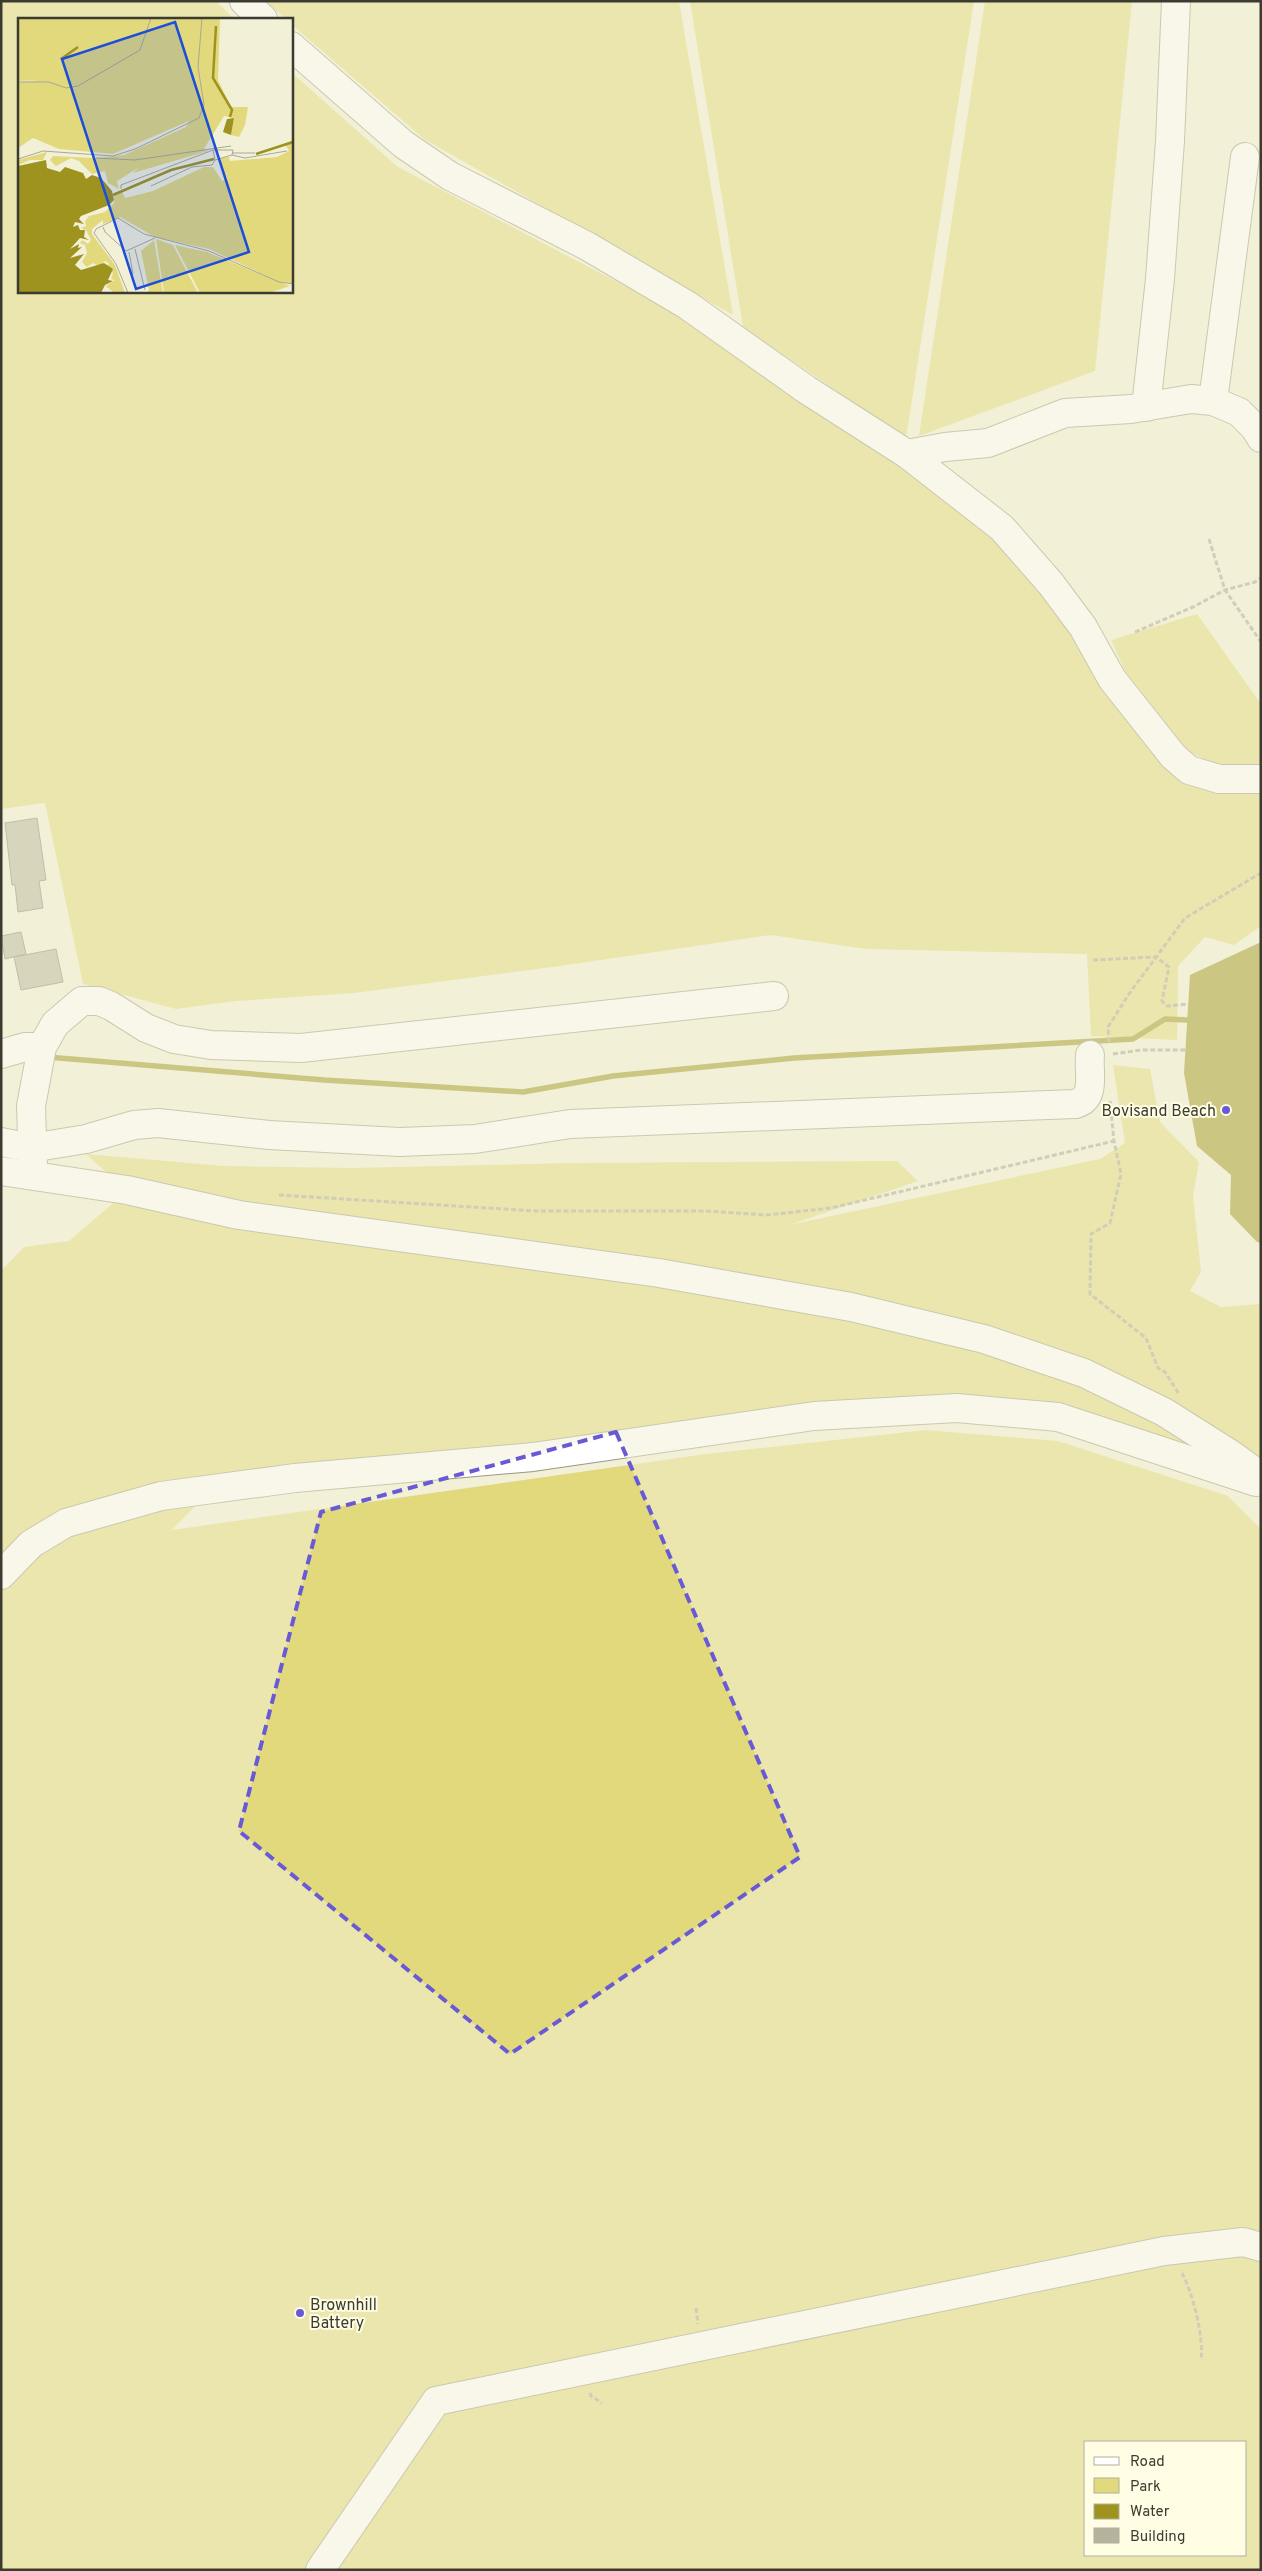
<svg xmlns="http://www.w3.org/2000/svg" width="1262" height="2571" font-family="Overpass,sans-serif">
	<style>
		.green { fill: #e2d97d; fill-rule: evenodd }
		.water { fill: #9e931e }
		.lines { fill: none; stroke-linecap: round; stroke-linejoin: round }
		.stream { stroke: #9e931e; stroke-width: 5.5 }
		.building { fill: #b5b39b; stroke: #85836d }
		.minor-casing { stroke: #9a9881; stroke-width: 30 }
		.path { stroke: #a7a593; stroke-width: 3; stroke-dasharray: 5 2.5; stroke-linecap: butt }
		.minor { stroke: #fff; stroke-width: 28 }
		.marked { fill: none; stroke: #685ad4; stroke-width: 4; stroke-dasharray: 10 6; stroke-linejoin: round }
		.poi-dot { fill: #685ad4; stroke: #fffde4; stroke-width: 2 }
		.labels { text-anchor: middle; stroke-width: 4; stroke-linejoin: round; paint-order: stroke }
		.poi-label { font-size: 16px; fill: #3b3b31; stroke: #fffde4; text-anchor: end }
		.inset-river { fill: none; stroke: #9e931e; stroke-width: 2.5 }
		.inset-road { fill: none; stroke: #a9a895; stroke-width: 1 }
		.view { fill: #1d4ed8; fill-opacity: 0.15; stroke: #1d4ed8; stroke-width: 2.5 }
		.inset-edge { fill: none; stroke: #3b3b31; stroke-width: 2.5 }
	</style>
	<rect width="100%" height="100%" fill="#f2f0d7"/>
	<g class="green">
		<polygon points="1,1 216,1 234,19 19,19 19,291 291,291 291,72 398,167 684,317 906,464 1012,555 1167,758 1261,786 1261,926 1234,945 1205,937 1178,966 1177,1040 1091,1036 1087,954 866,949 771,935 560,966 354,993 236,1001 176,1009 83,984 45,803 1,809"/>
		<polygon points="265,1 679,1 733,315 424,139 291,24 291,19 286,19"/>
		<polygon points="690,1 974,1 906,438 743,327"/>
		<polygon points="985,1 1132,1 1095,371 919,436"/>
		<polygon points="1197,614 1261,704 1261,766 1222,769 1187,750 1125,671 1111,640"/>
		<path d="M1113,1065L1150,1069L1160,1122L1199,1162L1193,1196L1201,1272L1190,1291L1221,1307L1261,1304V1465L1068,1410L945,1394L802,1407L522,1449L224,1476L172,1530L706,1454L926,1430L1058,1441L1228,1496L1261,1529V2570H1V1271L24,1247L69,1241L127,1191L86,1154L223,1166L352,1168L574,1163L897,1161L918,1181L789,1225L1100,1159L1125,1143ZM1086,2442H1246V2555H1086Z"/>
	</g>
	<polygon class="water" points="1261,942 1261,1243 1257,1242 1230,1214 1231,1175 1197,1146 1184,1073 1190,975"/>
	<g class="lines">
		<polyline class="stream" points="47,1057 324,1080 523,1092 613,1076 794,1058 1133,1039 1165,1019 1187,1020"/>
	</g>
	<g class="building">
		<polygon points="37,818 46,880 39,881 43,908 18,912 15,885 12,885 5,823"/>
		<polygon points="21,932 26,954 5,959 1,936"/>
		<polygon points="56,949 63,982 21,990 14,957"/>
	</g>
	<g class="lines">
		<g class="minor-casing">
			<g id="minor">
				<polyline points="244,1 263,19"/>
				<polyline points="291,46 403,144 450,176 587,246 687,305 807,390 907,454 1002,528 1051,584 1083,627 1112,679 1173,756 1189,770 1219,779 1261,779"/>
				<polyline points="1213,401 1245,157"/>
				<polyline points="1146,407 1160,279 1170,141 1176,1"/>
				<polyline points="907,454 945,447 988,443 1065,413 1131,409 1191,399 1213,401 1239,412 1255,428 1261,438"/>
				<polyline points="1,1054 25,1047 42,1047"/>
				<path d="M1,1142L31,1148L86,1139L134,1125L158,1123L269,1135L400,1142L475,1139L570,1124L1075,1104C1097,1099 1088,1072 1090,1055"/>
				<polyline points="33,1166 31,1106 42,1047 55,1024 82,1001 99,1001 111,1006 146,1028 174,1039 211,1045 301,1048 774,996"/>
				<polyline points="1,1171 127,1190 239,1215 659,1273 851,1307 984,1339 1084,1373 1164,1412 1232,1455 1261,1476"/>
				<polyline points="1,1575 31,1544 66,1523 161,1496 295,1478 533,1457 814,1416 957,1408 1058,1417 1256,1482"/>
				<polyline points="320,2570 436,2401 1164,2251 1243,2242 1261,2247"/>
			</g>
		</g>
		<g class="path">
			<polyline points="1209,539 1225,590 1261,642"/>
			<polyline points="1135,632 1193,607 1225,590 1255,582 1261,578"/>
			<polyline points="1093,960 1156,957 1169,967 1162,1001 1167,1006 1188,1004"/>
			<polyline points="1109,1042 1108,1027 1131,991 1185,918 1261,873"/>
			<polyline points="1113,1054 1141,1050 1186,1050"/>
			<polyline points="1110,1101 1114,1141 1121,1174 1110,1223 1091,1234 1090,1294 1146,1338 1158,1368 1165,1372 1179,1394"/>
			<polyline points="279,1195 536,1211 705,1211 767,1215 831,1208 1114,1141"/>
			<path d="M1182,2273C1193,2294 1204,2337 1201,2360"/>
			<polyline points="696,2308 698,2324"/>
			<polyline points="590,2393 591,2396 602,2403"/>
		</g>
		<use href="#minor" class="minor"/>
	</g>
	<path d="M0 0H1262V2571H0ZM616,1432L800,1857L510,2054L239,1831L321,1512Z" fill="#f2f0d7" fill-opacity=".55" fill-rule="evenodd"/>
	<path class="marked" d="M616,1432L800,1857L510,2054L239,1831L321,1512Z"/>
	<g class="poi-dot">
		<circle cx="1226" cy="1110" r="5"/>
		<circle cx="300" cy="2313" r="5"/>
	</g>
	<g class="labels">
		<g class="poi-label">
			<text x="1216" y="1116">Bovisand Beach</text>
			<text x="310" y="2310" text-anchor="start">Brownhill<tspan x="310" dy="18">Battery</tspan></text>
		</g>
	</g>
	<g transform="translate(18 18)">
		<rect width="275" height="275" fill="#f2f0d7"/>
		<path d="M0,0H202L200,62L213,89H230L227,107L221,119L213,117L216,100L206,98L186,131L190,133L115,155L120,150L99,163L101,171L90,165L87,153L74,156L61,143L53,140L38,148L32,142L35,138L76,140L106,137L168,109L171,103L95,136L41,131L15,120L0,130V64L20,62L0,63ZM275,122V266L262,264L272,268L251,275H182L157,227L189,234L257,262L191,231L137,219L102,199L85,206V202L74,211V216L97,247L107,275H96L88,268L97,262L93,261L95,255L89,249L91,245L87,243L81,248L75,245L69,249L64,244L69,235L67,227L62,225L64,222L70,226L73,222L68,212L63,210L68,208L67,203L71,198L87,194L96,185V175L104,173L107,180L135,173L186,149H195L204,163L209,161L201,143L204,140L211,139L212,143L259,139L271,133L267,126ZM29,134L25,142H12L0,147V142ZM138,221L155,227L180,275H146ZM136,222L145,275H129L131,272L123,233Z" fill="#e2d97d"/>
		<path d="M216,100L213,117L205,114L209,101ZM28,142L29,150L42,154L47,149L65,155L68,161L74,157L83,160L94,173L96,182L91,187L63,198L61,201L66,206L57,204L55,209L60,207L62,212H67L66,219L71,222L62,220L52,231L61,226L60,230L64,229L52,240L66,236L57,247L63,252L86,245L95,251L90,262L95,263L87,267L83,275H0V148Z" fill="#9e931e"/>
		<path class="inset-river" d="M198,8L195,60L214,92L212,99M43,41L60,29M238,136L275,124M95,177L153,152L196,141"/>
		<path class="inset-road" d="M0,64H31L48,70L60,68L122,32L133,0M214,135H237M78,140L117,142L213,128M0,141L25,133L95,138L117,131L181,100L186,87L180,49L184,0M197,142L214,137M133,168L174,149L194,147L197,142L195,132M103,171V167L195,132H215L214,137L227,140L269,133M85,209L87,214L108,233L137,220M117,231L127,272M111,234L115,256M110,275L98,246L76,215L78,211L100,200L126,216L191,233L261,264L275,266"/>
		<path class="view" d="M157,4L231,234L118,271L44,41Z"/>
		<rect width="275" height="275" class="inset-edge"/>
	</g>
	<rect width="1262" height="2571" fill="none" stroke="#3b3b31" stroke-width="5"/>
	<rect x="1084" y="2441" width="162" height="115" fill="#fffde4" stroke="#b1af9c"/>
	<rect x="1094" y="2457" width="25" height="8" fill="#ffffff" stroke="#b1af9c"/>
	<text x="1130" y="2466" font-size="15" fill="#3b3b31">Road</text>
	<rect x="1094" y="2478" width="25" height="15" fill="#e2d97d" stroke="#b1af9c"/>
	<text x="1130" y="2491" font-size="15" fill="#3b3b31">Park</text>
	<rect x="1094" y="2504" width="25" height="15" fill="#9e931e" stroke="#b1af9c"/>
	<text x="1130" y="2516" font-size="15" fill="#3b3b31">Water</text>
	<rect x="1094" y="2528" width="25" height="15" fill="#b5b39b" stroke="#b1af9c"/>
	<text x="1130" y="2541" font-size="15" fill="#3b3b31">Building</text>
</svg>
